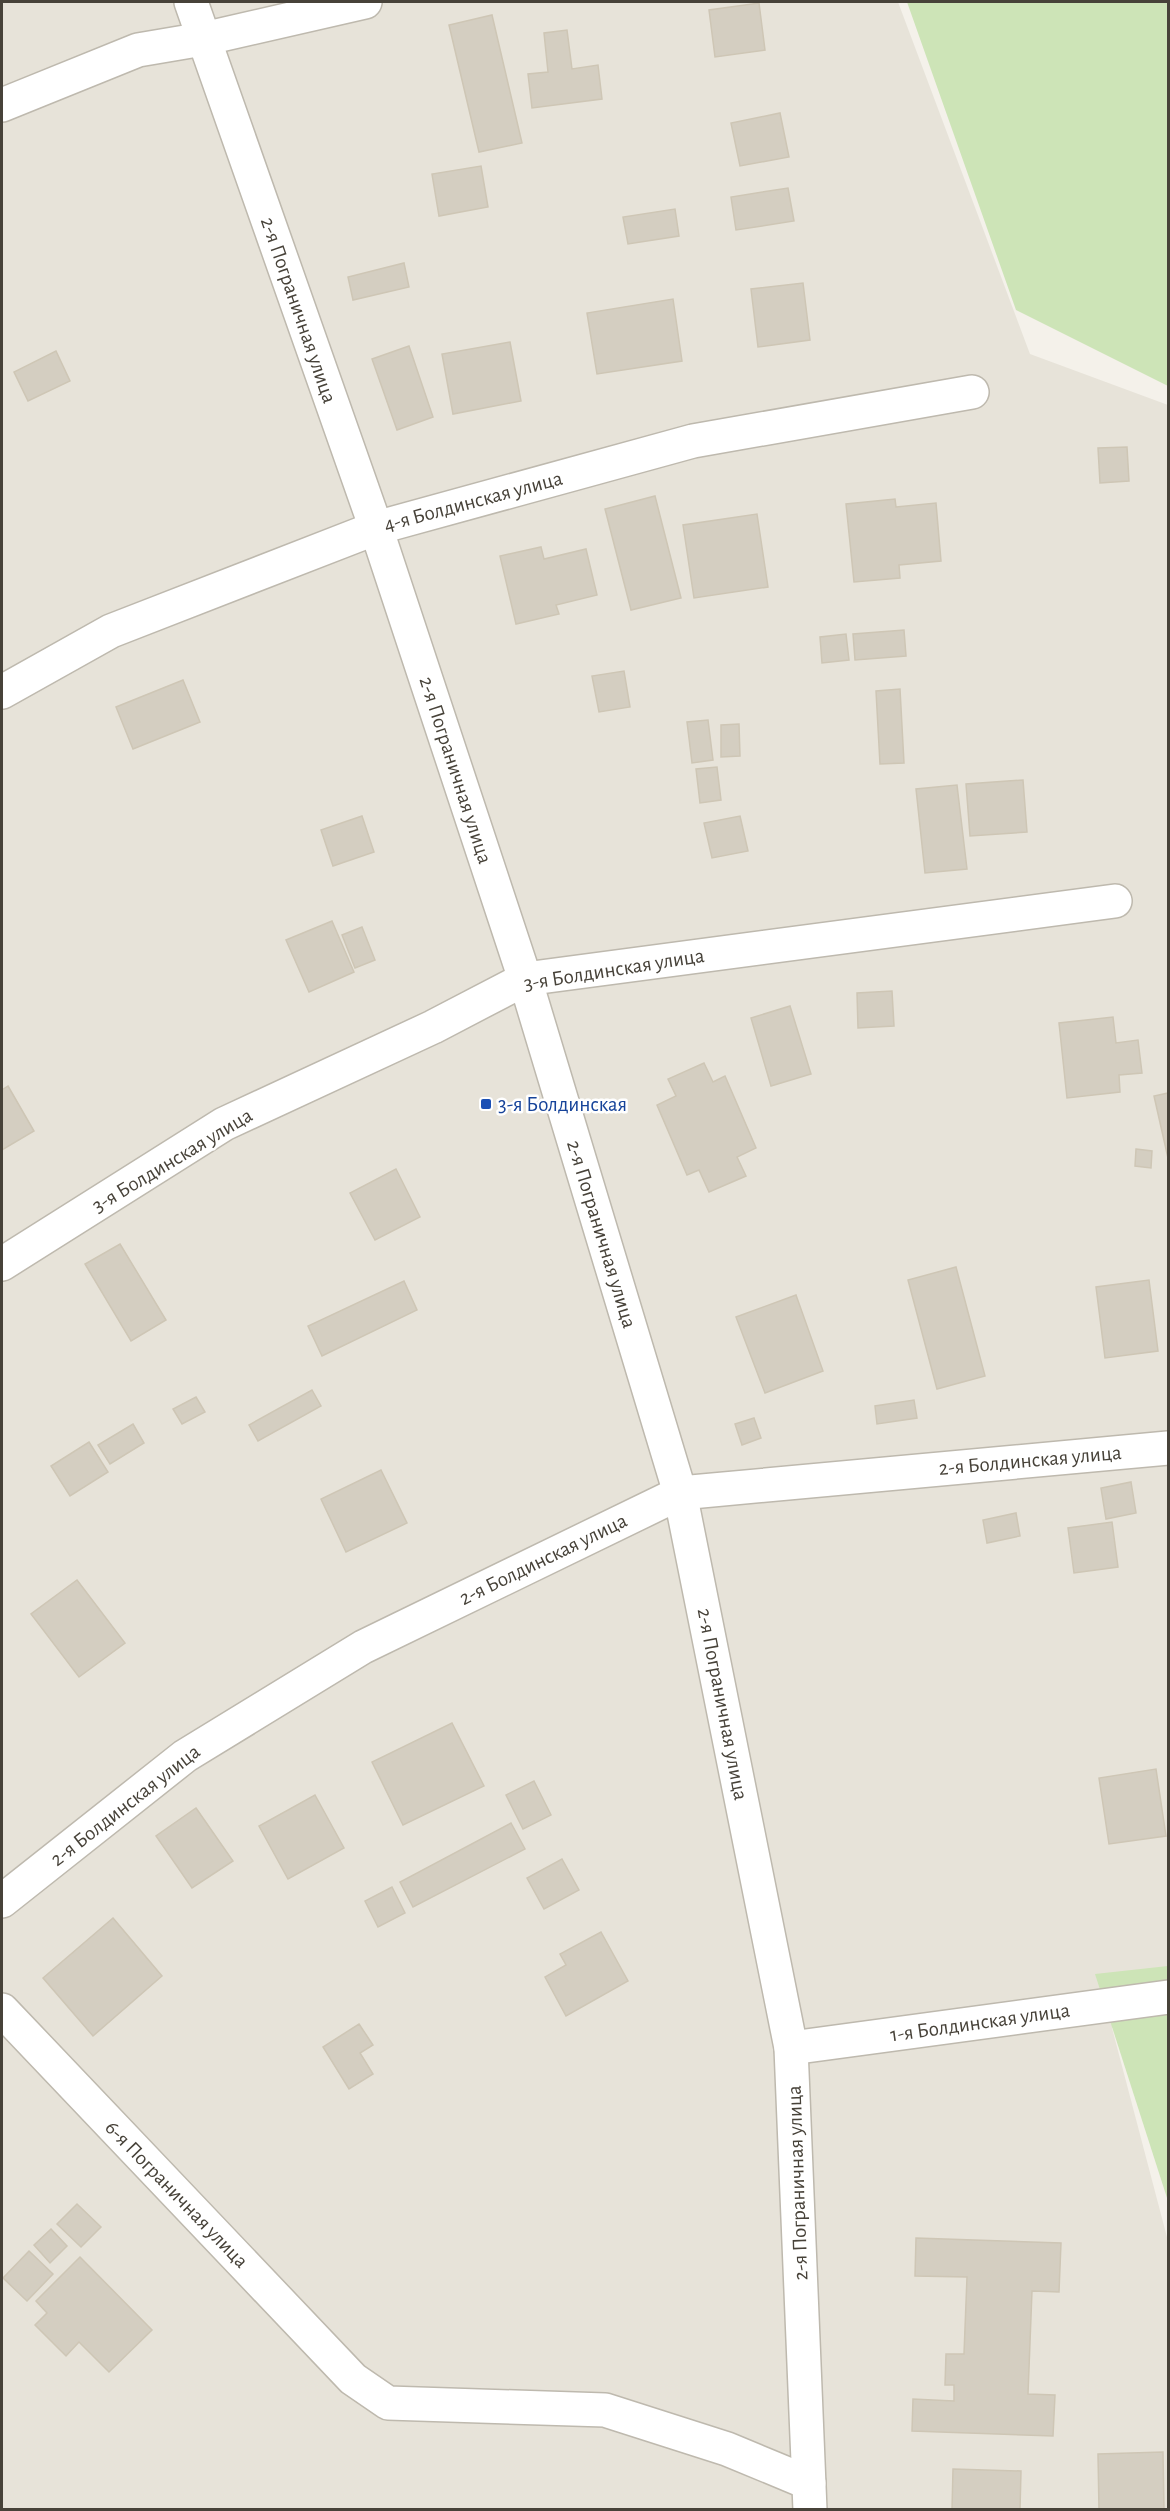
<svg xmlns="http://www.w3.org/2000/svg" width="1170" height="2511" font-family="'Alegreya Sans',sans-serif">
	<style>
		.residential { fill: #e7e3d9 }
		.green { fill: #cde4b7 }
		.building { fill: #d4cec1; stroke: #cec6b5; stroke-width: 1.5 }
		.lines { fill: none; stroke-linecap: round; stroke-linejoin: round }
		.minor-casing { stroke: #beb9ae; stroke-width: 36 }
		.minor { stroke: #fff; stroke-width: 33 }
		.transit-dot { fill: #1a4fb4; stroke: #fff; stroke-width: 2 }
		.labels { text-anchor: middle; stroke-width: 5; stroke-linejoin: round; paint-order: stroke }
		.street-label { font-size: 21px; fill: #474239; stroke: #fff }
		.transit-label { font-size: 21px; fill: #164399; stroke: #fff; text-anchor: start }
	</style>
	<rect width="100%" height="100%" fill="#f4f1ea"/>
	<polygon class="residential" points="2,2 898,2 1030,354 1168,405 1168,2022 1112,2028 1168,2241 1168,2509 2,2510"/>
	<g class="green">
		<polygon points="907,2 1168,2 1168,386 1016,310"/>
		<polygon points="1168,1966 1168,2201 1095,1974"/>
	</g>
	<g class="building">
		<polygon points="759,3 765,50 715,57 709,10"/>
		<polygon points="492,15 522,143 479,152 449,25"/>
		<polygon points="567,30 572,69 598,65 602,99 532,108 528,74 548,72 544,33"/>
		<polygon points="780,113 789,157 740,166 731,123"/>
		<polygon points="481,166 488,207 439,216 432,174"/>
		<polygon points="788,188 794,221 736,230 731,197"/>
		<polygon points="675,209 679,236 628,244 623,217"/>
		<polygon points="404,263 409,287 353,300 348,277"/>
		<polygon points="803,283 810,340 758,347 751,289"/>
		<polygon points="673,299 682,361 597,374 587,313"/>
		<polygon points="510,342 521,401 453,414 442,354"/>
		<polygon points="409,346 433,417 397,430 372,359"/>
		<polygon points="56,351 70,381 28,401 14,372"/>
		<polygon points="1127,447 1129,481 1100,483 1098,448"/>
		<polygon points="655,496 681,598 631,610 605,509"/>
		<polygon points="895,499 896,507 936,503 941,561 899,565 900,578 854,582 846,504"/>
		<polygon points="757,514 768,587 694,598 683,525"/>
		<polygon points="541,547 544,559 586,549 597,595 556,605 559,614 516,624 500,556"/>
		<polygon points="904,630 906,656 855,660 853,634"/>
		<polygon points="846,634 849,660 822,663 820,637"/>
		<polygon points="624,671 630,707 599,712 592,676"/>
		<polygon points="183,680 200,722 133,749 116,707"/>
		<polygon points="900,689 904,763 880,764 876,691"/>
		<polygon points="708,720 713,760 692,763 687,722"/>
		<polygon points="739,724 740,756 721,757 721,725"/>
		<polygon points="717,767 721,800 700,803 696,769"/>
		<polygon points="1023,780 1027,832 970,836 966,784"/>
		<polygon points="957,785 967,869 925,873 916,789"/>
		<polygon points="362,816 374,852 333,866 321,830"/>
		<polygon points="740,816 748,851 712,858 704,823"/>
		<polygon points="332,921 354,972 309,992 286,940"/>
		<polygon points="362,927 375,960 355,968 342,935"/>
		<polygon points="892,991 894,1026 858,1028 857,993"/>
		<polygon points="790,1006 811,1074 771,1086 751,1018"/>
		<polygon points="1113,1017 1116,1043 1138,1040 1142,1073 1119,1075 1120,1092 1067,1098 1059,1023"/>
		<polygon points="704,1063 713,1082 725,1076 756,1148 737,1157 746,1176 709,1192 699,1170 687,1175 657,1105 676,1096 668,1079"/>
		<polygon points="8,1086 34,1131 2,1150 2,1090"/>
		<polygon points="1168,1093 1168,1158 1154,1096"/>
		<polygon points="1136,1149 1152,1151 1151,1168 1135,1166"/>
		<polygon points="396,1169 420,1217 375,1240 350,1193"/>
		<polygon points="120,1244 166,1320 131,1341 85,1264"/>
		<polygon points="956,1267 985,1376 937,1389 908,1280"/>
		<polygon points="1149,1280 1158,1351 1105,1358 1096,1287"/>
		<polygon points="404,1281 417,1310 322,1356 308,1326"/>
		<polygon points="796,1295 823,1371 765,1393 736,1317"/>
		<polygon points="312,1390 321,1406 258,1441 249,1425"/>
		<polygon points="196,1397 205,1412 182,1424 173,1409"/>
		<polygon points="914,1400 917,1418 877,1424 875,1406"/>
		<polygon points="754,1418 761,1438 742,1445 735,1424"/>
		<polygon points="133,1424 144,1443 110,1464 98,1445"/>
		<polygon points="89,1442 108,1472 70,1496 51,1466"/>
		<polygon points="381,1470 407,1523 346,1552 321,1499"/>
		<polygon points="1131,1482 1136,1513 1106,1519 1101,1488"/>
		<polygon points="1016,1513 1020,1536 987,1543 983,1520"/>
		<polygon points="1112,1522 1118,1567 1074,1573 1068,1528"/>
		<polygon points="77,1580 125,1643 79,1677 31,1614"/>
		<polygon points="452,1723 484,1786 403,1825 372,1762"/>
		<polygon points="1156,1769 1166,1836 1109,1844 1099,1778"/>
		<polygon points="534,1781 551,1815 523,1829 506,1795"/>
		<polygon points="315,1795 344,1848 288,1879 259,1826"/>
		<polygon points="196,1808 233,1861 192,1888 156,1836"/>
		<polygon points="511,1823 525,1849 413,1907 400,1882"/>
		<polygon points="562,1859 579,1890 544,1909 527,1878"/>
		<polygon points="392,1887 405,1913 378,1927 365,1901"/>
		<polygon points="113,1918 162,1976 93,2036 43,1978"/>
		<polygon points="601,1932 628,1981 566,2016 545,1977 566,1965 560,1954"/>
		<polygon points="359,2024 373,2045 360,2053 373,2074 349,2089 323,2047"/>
		<polygon points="77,2204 101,2227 81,2247 57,2224"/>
		<polygon points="51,2229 67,2246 50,2263 34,2245"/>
		<polygon points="916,2238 1061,2243 1059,2292 1032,2291 1028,2394 1055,2395 1053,2436 912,2431 913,2399 954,2401 954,2385 945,2385 946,2354 964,2354 967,2277 915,2276"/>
		<polygon points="29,2251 53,2274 27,2301 3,2278"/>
		<polygon points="80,2257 152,2330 109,2372 79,2342 66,2356 35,2325 47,2313 36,2301"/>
		<polygon points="1163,2452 1164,2510 1099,2510 1098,2454"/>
		<polygon points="953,2469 1021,2471 1020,2510 952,2510"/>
	</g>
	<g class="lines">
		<g class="minor-casing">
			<g id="minor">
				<polyline points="191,2 376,528 525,979 680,1493 791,2048 810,2510"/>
				<polyline points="2,105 138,50 203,39 365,2"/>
				<polyline points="2,692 111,631 376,528 693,441 972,392"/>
				<polyline points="2,1264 224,1124 433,1027 525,979 1115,901"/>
				<polyline points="2,1901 185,1756 363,1647 680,1493 1168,1448"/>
				<polyline points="2,2010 353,2379 388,2403 605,2410 727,2449 809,2483"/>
				<polyline points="791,2048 1168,1997"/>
			</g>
		</g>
		<use href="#minor" class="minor"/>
	</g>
	<rect class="transit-dot" x="480" y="1098" width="12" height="12" rx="3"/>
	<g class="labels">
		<g class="street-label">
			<text transform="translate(299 310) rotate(71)" y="7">2-я Пограничная улица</text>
			<text transform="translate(473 501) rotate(-15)" y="7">4-я Болдинская улица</text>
			<text transform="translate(456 770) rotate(72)" y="7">2-я Пограничная улица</text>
			<text transform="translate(614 969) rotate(-9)" y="7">3-я Болдинская улица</text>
			<text transform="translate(172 1160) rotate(-31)" y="7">3-я Болдинская улица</text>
			<text transform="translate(602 1234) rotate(73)" y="7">2-я Пограничная улица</text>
			<text transform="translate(1030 1460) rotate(-5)" y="7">2-я Болдинская улица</text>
			<text transform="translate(543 1559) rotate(-26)" y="7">2-я Болдинская улица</text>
			<text transform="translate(723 1704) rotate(79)" y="7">2-я Пограничная улица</text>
			<text transform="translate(125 1805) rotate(-38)" y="7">2-я Болдинская улица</text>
			<text transform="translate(980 2022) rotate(-8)" y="7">1-я Болдинская улица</text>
			<text transform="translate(797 2183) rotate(-92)" y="7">2-я Пограничная улица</text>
			<text transform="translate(177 2194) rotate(46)" y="7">6-я Пограничная улица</text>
		</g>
		<g class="transit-label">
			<text x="498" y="1111">3-я Болдинская</text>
		</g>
	</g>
	<rect width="1170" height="2511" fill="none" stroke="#474239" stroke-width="6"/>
</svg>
